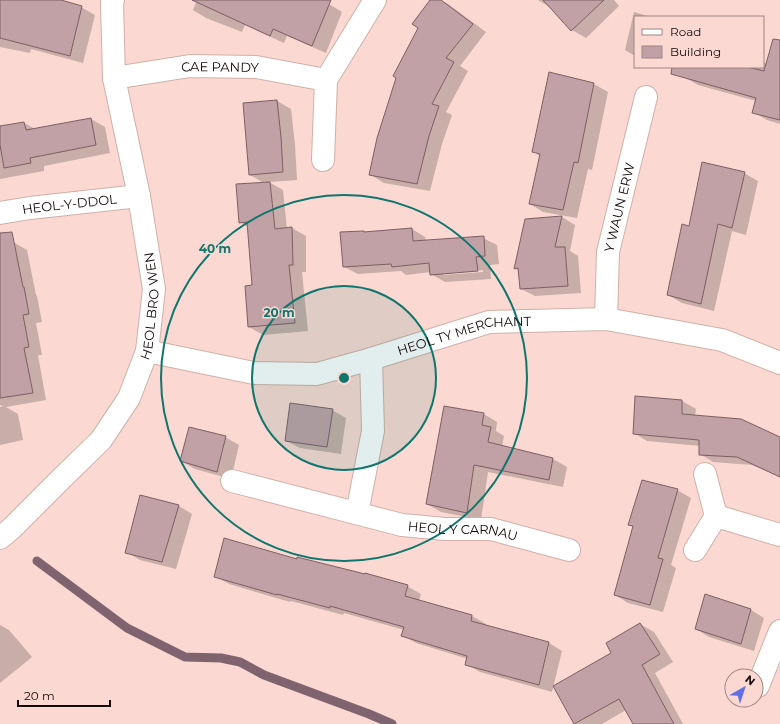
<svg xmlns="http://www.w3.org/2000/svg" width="780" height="724" font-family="Montserrat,sans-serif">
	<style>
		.shadow { fill: #0003; fill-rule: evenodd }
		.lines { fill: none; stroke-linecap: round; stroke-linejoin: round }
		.stream { stroke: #7f636f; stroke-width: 9 }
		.building { fill: #c1a1a5; stroke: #7d5f63 }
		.minor-casing { stroke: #d0b0a8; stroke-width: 24 }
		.minor { stroke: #fff; stroke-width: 22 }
		.ring { fill: none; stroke: #0f766e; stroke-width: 2 }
		.labels { text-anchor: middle; stroke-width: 3; stroke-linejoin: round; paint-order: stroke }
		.street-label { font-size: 13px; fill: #130907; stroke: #fbd9d2 }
		.centre { fill: #0f766e; stroke: #fbd9d2; stroke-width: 2 }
		.ring-label { font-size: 12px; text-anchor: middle; font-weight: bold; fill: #0f766e; stroke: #fbd9d2; stroke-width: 3; stroke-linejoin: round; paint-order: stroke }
	</style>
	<rect width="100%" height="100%" fill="#fbd9d2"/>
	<g class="shadow">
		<polygon points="0,0 57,0 81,7 95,15 83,63 31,49 30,53 0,47"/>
		<polygon points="197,0 319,0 329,4 342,12 326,53 287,36 284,43 245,25 242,32 206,18 193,10"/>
		<polygon points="432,0 440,0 448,4 486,32 460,66 468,71 446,112 452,115 442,144 430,191 384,183 371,175 420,28"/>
		<polygon points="538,0 614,0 619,6 586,38 572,30 553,9"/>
		<polygon points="634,12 651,17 635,17 635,56 625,50"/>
		<polygon points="763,62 769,65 780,76 780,124 767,120 753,112 756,101 698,85 684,77 686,71 671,67 763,67"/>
		<polygon points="550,73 594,84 608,92 592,170 588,169 577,218 543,212 530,204 540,156 533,151"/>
		<polygon points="277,101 291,109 295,145 297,180 269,182 283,190 287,229 292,228 306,236 306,272 302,272 308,331 263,335 249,327 253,286 248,227 240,222 264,183 250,175"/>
		<polygon points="91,119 105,127 110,153 44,166 44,171 0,179 0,127 24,123 35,129"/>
		<polygon points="744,173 758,181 746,235 732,231 714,311 682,303 668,295 690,227"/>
		<polygon points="562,217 575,225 570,251 578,256 581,293 535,296 521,289 520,271 515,268 526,220"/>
		<path d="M412,229L425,237L426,241L483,238L497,245L499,264L490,265L491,279L445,282L431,274V272L406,275L401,271L358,274L344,267L365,233ZM483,270V272L443,275V273Z"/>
		<polygon points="13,242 27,250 36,295 37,296 42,322 36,323 42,355 38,355 46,400 6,407 18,414 23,440 0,445 0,407 3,406 0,405 0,244"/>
		<polygon points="682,401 696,409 695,416 780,438 780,477 752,465 713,462 700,454 700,446 647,441 634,433"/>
		<polygon points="332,410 346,418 341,454 300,448 286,441"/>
		<polygon points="484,414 497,422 496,431 504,436 502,446 553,459 567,467 563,487 488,472 481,520 441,512 427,504"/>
		<polygon points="225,437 239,445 231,479 195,469 181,461"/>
		<polygon points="677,490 691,498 671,565 676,568 663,612 628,603 615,595 634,527 630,525"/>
		<polygon points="141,496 179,506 192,514 176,569 140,560 126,552"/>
		<polygon points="297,561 407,586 421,594 419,601 472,616 486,624 485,626 549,643 562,651 552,692 480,672 466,664 468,659 416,643 403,636 404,630 344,613 343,615 291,601 290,602 229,584 215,576"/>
		<polygon points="751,610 764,618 754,651 709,637 696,629"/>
		<polygon points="640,624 654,632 673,662 655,673 683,724 634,724 626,710 602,724 575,724 554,687 613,653"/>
		<polygon points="0,625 9,630 32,657 0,683"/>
	</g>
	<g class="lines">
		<polyline class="stream" points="37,561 127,628 185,657 221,658 240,662 264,675 369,714 392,724"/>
	</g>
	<g class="building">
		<polygon points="0,0 61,0 82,6 70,56 0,38"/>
		<polygon points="192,0 331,0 312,46 273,29 270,36"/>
		<polygon points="430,0 441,0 473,24 446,58 454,62 432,104 439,106 429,136 417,184 369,175 377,138 396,78 393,76 418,28 412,24"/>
		<polygon points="543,0 604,0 571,31"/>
		<polygon points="773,39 780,40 780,120 752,113 756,98 671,74 672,67 747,67 764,71"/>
		<polygon points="549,72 594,83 578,163 574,162 563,210 529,204 540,154 532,152"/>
		<polygon points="277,100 281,137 283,172 249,175 243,103"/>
		<polygon points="91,118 96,145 30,158 31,163 4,168 0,145 0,126 24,122 26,130"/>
		<polygon points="702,162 745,172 732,228 718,224 701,304 667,295 682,224 689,226"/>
		<polygon points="270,182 275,229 292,227 293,265 289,265 295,323 248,327 245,286 252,285 247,222 239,223 236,184"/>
		<polygon points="562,216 555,247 565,247 568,286 520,289 518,268 514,269 525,219"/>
		<polygon points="412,228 413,241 484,236 485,256 476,257 478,271 430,275 429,263 392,267 391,264 343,267 340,232 364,231 364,232"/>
		<polygon points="12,232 23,287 24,287 29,314 23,315 29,347 24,348 33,393 0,398 0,233"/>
		<polygon points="635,396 682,400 682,414 741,419 780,437 780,477 737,457 699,455 699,440 633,434"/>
		<polygon points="290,403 333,409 327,447 285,441"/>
		<polygon points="444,406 484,413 482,425 491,427 488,442 553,458 549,480 474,465 467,513 426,504"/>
		<polygon points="189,427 226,436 217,472 180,461"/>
		<polygon points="642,480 678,489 658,558 663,559 650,605 614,595 633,526 628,525"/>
		<polygon points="140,495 179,505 162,562 125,553"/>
		<polygon points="224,538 297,559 297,557 365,574 365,573 408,585 405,596 472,615 471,621 549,642 539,685 465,665 467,656 401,636 404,627 330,606 330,608 277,594 277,595 214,577"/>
		<polygon points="705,594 751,609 741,644 695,629"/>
		<polygon points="640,623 660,654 642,665 674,724 633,724 619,699 574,724 553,686 611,653 606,643"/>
	</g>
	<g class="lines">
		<g class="minor-casing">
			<g id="minor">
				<path id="s1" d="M114,78L190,66L256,67L326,80"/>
				<polyline points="323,160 326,80 375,0"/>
				<path id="s2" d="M0,213L30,208L139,196"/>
				<path id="s3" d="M606,319L608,252L646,97"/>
				<path id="s4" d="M147,351L254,373L317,374L371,359L489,322L606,319L722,340L780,363"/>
				<polyline points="705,474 716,516 780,535"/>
				<path id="s5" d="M232,481L402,525L445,529H491L569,550"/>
				<polyline points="357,513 373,431 371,359"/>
				<path id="s6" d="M0,538L12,528L61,479L101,440L129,398L147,351L154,289L139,196L114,78L112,3L113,0"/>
				<polyline points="695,550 716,516"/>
				<polyline points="758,686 780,631"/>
			</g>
		</g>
		<use href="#minor" class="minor"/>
	</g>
	<circle cx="344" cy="378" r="92" fill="#0f766e" fill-opacity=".12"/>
	<g class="ring">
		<circle cx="344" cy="378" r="92"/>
		<circle cx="344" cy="378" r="183"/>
	</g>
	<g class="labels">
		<g class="street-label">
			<text dy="5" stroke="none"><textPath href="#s1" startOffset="107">CAE PANDY</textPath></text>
			<text dy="5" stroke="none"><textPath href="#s2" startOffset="70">HEOL-Y-DDOL</textPath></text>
			<text dy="5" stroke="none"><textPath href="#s3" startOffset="113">Y WAUN ERW</textPath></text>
			<text dy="5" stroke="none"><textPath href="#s6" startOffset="287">HEOL BRO WEN</textPath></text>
			<text dy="5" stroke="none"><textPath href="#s4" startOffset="325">HEOL TY MERCHANT</textPath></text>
			<text dy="5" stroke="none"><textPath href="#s5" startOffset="237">HEOL Y CARNAU</textPath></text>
		</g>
	</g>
	<circle cx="344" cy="378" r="6" class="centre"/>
	<g class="ring-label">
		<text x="215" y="253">40 m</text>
		<text x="279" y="317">20 m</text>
	</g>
	<rect x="634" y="16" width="130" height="52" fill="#fbd9d2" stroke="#9e8681"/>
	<rect x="642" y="29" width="20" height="6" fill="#ffffff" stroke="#9e8681"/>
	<text x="670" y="36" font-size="12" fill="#130907">Road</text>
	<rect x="642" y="46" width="20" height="12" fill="#c1a1a5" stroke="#9e8681"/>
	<text x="670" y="56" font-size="12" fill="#130907">Building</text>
	<g transform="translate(744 688) rotate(39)"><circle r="19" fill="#fbd9d2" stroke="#9e8681"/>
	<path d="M0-3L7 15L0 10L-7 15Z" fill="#626fe7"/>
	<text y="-6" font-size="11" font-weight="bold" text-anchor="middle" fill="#130907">N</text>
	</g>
	<path d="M18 700v6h92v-6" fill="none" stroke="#130907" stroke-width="2"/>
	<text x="24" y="700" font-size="12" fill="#130907" stroke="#fbd9d2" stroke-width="3" paint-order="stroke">20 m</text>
</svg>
